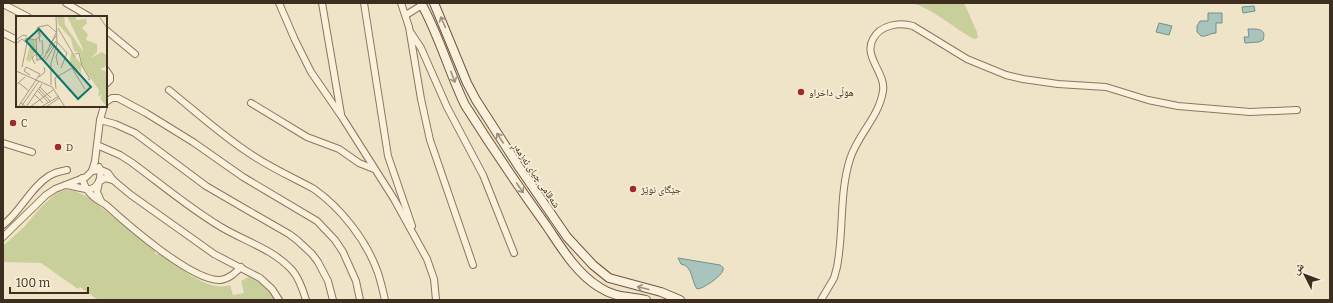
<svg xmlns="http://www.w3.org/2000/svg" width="1333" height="303" font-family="Bitter,'Noto Naskh Arabic',serif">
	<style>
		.green { fill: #c9cf9b }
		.water { fill: #a9c4bc; stroke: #6f938a }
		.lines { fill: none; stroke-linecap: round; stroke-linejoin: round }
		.street-casing { stroke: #8d765c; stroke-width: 8 }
		.secondary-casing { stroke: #6f573f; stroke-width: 10 }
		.street { stroke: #faf1dc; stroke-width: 6 }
		.secondary { stroke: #faf1dc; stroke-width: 8 }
		.oneway { stroke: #9c907e }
		.poi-dot { fill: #9e2a2b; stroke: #f7eed8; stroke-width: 1.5 }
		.labels { text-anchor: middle; stroke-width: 3.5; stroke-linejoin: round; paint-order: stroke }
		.poi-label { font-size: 10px; fill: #3d2e20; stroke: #f7eed8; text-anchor: start }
		.street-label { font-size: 10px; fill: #3d2e20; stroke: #f7eed8 }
		.inset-road { fill: none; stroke: #a89b85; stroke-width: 1 }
		.view { fill: #0f766e; fill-opacity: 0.15; stroke: #0f766e; stroke-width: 2 }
		.inset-edge { fill: none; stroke: #3d2e20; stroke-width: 2 }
	</style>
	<rect width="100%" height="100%" fill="#f0e4c8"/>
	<g class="green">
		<path d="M912,3H964L977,32L978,38L974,39C953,28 935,10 912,3Z"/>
		<path d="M65,190C76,190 82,194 91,199L155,251L156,255L159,253C177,265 207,293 230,285L233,295L244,293L241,281L248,277C260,281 269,289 275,300H98L80,287L78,289L41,263L3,262V246L24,227L40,208L55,194Z"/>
	</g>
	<g class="water">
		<polygon points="1254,6 1255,11 1243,13 1242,7"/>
		<path d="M1208,13H1222V23H1216V33C1210,33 1207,37 1201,36L1197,32V26L1200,21H1208Z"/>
		<polygon points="1159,23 1172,26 1169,35 1156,32"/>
		<path d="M1248,29C1257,29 1267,28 1263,40L1259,42L1245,43L1244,37H1249Z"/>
		<path d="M678,258L720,265C722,267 724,267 723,270C722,276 703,289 697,289C691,281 693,266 681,264Z"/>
	</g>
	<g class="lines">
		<g class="street-casing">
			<g id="street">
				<polyline points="66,3 90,17"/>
				<polyline points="279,3 295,40 311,72 342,117 394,199 427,259 434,279 436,300"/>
				<polyline points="322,3 341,114"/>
				<polyline points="364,3 388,156 412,226"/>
				<polyline points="401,3 409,27 421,99 430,140 473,265"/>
				<polyline points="3,4 28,17"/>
				<polyline points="406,15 422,5"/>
				<polyline points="106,30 135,54"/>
				<polyline points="3,33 17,40"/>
				<polyline points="411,33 421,48 447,107 483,175 514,253"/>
				<polyline points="106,70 110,76 110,80 106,84"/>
				<path d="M169,90C195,111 220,134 249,153C269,167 292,177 314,189C341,208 367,241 378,273C381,282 383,291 385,300"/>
				<polyline points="106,102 112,98 118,98 146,113 193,142 243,177 317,221 335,240 343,252 356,281 360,300"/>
				<polyline points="251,103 307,137 339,149 359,163 374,169"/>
				<polyline points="100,120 115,124 135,133 206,186 242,207 289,234 297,240 312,254 318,262 328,281 333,300"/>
				<polyline points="3,143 32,152"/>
				<path d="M97,145L120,155L131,162C161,184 189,208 221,227C244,241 273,249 292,270C299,278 303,290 306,300"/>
				<polyline points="92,171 101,170 108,173 113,180 131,195 193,239 214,254 260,278 272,289 279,300"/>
				<path d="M82,178C84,184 85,188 89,192C93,198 100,201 106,205C128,225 192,281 220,280C229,279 235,273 241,267"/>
				<path d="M66,185C73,186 79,188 86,189C98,191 103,176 99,167"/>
				<polyline points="101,201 97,192 99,182 105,178 113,180"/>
				<path d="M3,225C21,211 30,188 49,176C54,173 61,171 67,170"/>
				<polyline points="3,237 46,195 55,189 86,177 92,171 95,161 100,120 104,106"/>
				<path d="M821,300L834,278L837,267C844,231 839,194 850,159C858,134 879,117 883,91C886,73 863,57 873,39C880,25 899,22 913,26L967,59L1006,75L1023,79L1058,84L1106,87L1148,100L1178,106L1250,112L1297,110"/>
			</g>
		</g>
		<g class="secondary-casing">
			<g id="secondary">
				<path d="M421,3C439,35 449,72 465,105C491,146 518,186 546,225C561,247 576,273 599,287C615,298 629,296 646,300"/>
				<polyline points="434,3 467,83 476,100 519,167 567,237 593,265 609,278 661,292 680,300"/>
			</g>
		</g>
		<use href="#street" class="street"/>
		<use href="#secondary" class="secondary"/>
	</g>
	<defs><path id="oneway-shaft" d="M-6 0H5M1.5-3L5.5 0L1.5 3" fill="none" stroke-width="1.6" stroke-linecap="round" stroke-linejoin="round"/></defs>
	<g class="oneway">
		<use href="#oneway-shaft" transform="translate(443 22) rotate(-114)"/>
		<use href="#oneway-shaft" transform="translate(453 77) rotate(69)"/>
		<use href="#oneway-shaft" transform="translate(500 138) rotate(-123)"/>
		<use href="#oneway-shaft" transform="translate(520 188) rotate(56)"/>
		<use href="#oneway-shaft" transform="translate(643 288) rotate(-166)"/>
	</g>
	<g class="poi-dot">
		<circle cx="801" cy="92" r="4"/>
		<circle cx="13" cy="123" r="4"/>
		<circle cx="58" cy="147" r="4"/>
		<circle cx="633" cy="189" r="4"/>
	</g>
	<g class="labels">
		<g class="poi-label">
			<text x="809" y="96">هۆڵی داخراو</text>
			<text x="21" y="127">C</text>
			<text x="66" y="151">D</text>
			<text x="641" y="193">جێگای نوێژ</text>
		</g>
		<g class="street-label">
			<text transform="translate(537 175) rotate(56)" y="4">شەقامی چیای ئەزمەڕ</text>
		</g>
	</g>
	<g transform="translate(16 16)">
		<rect width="91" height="91" fill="#f0e4c8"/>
		<path d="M41,0H48L49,9L66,34L65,37L67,33L51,0H60V4L70,3L71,7L66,12L72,18L70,24L81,28V36L75,42L86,36L90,39L91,50L84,53L91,56V91L84,82L86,79L82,80L83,74L66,50L64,37L58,35L55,23L42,8ZM11,23L18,24L20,34L14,46L10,44L14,30ZM55,36L65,48V58L62,53L60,57L54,47Z" fill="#c9cf9b"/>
		<path class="inset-road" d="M83,0L91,12M22,11L32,9L40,16M22,11L24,18V21L21,13ZM42,12L59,41M20,23L21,45L27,37L26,24M0,24L7,19L11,20M9,24L10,22L19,24L23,21L24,26M41,26L51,37L45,52M0,28L6,23L11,27L6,51M33,30L40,20M31,37L40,25M59,38L63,37L66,50L74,63L72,64M23,44L28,42L41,15M30,44L39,29M50,44L58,53M19,48L16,42L21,37M42,49L40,41L43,33M0,55L36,71L49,91M14,59L8,55L10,51L24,58L20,64M23,61L29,56L28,51M3,67L13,75M0,69L9,61M35,69V47L41,28L40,0M24,71L35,82M23,73L34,85M40,73L39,62L56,52L69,73M21,74L32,86M18,78L27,87M5,87L10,91L26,68M2,91L20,64M5,91L23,65M14,91L37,74M25,91L43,80M30,91L43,82"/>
		<path class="view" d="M23,13L75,71L62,83L10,25Z"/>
		<rect width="91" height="91" class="inset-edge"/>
	</g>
	<rect width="1333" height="303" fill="none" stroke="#3d2e20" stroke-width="8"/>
	<g transform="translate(1305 275) rotate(312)" stroke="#f7eed8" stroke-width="3" paint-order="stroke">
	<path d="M0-3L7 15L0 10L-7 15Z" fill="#3d2e20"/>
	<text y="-6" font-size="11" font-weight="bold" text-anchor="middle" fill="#3d2e20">ش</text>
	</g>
	<path d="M10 287v6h78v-6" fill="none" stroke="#3d2e20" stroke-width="2"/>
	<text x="16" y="287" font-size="12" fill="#3d2e20" stroke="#f7eed8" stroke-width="3" paint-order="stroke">100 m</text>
</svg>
